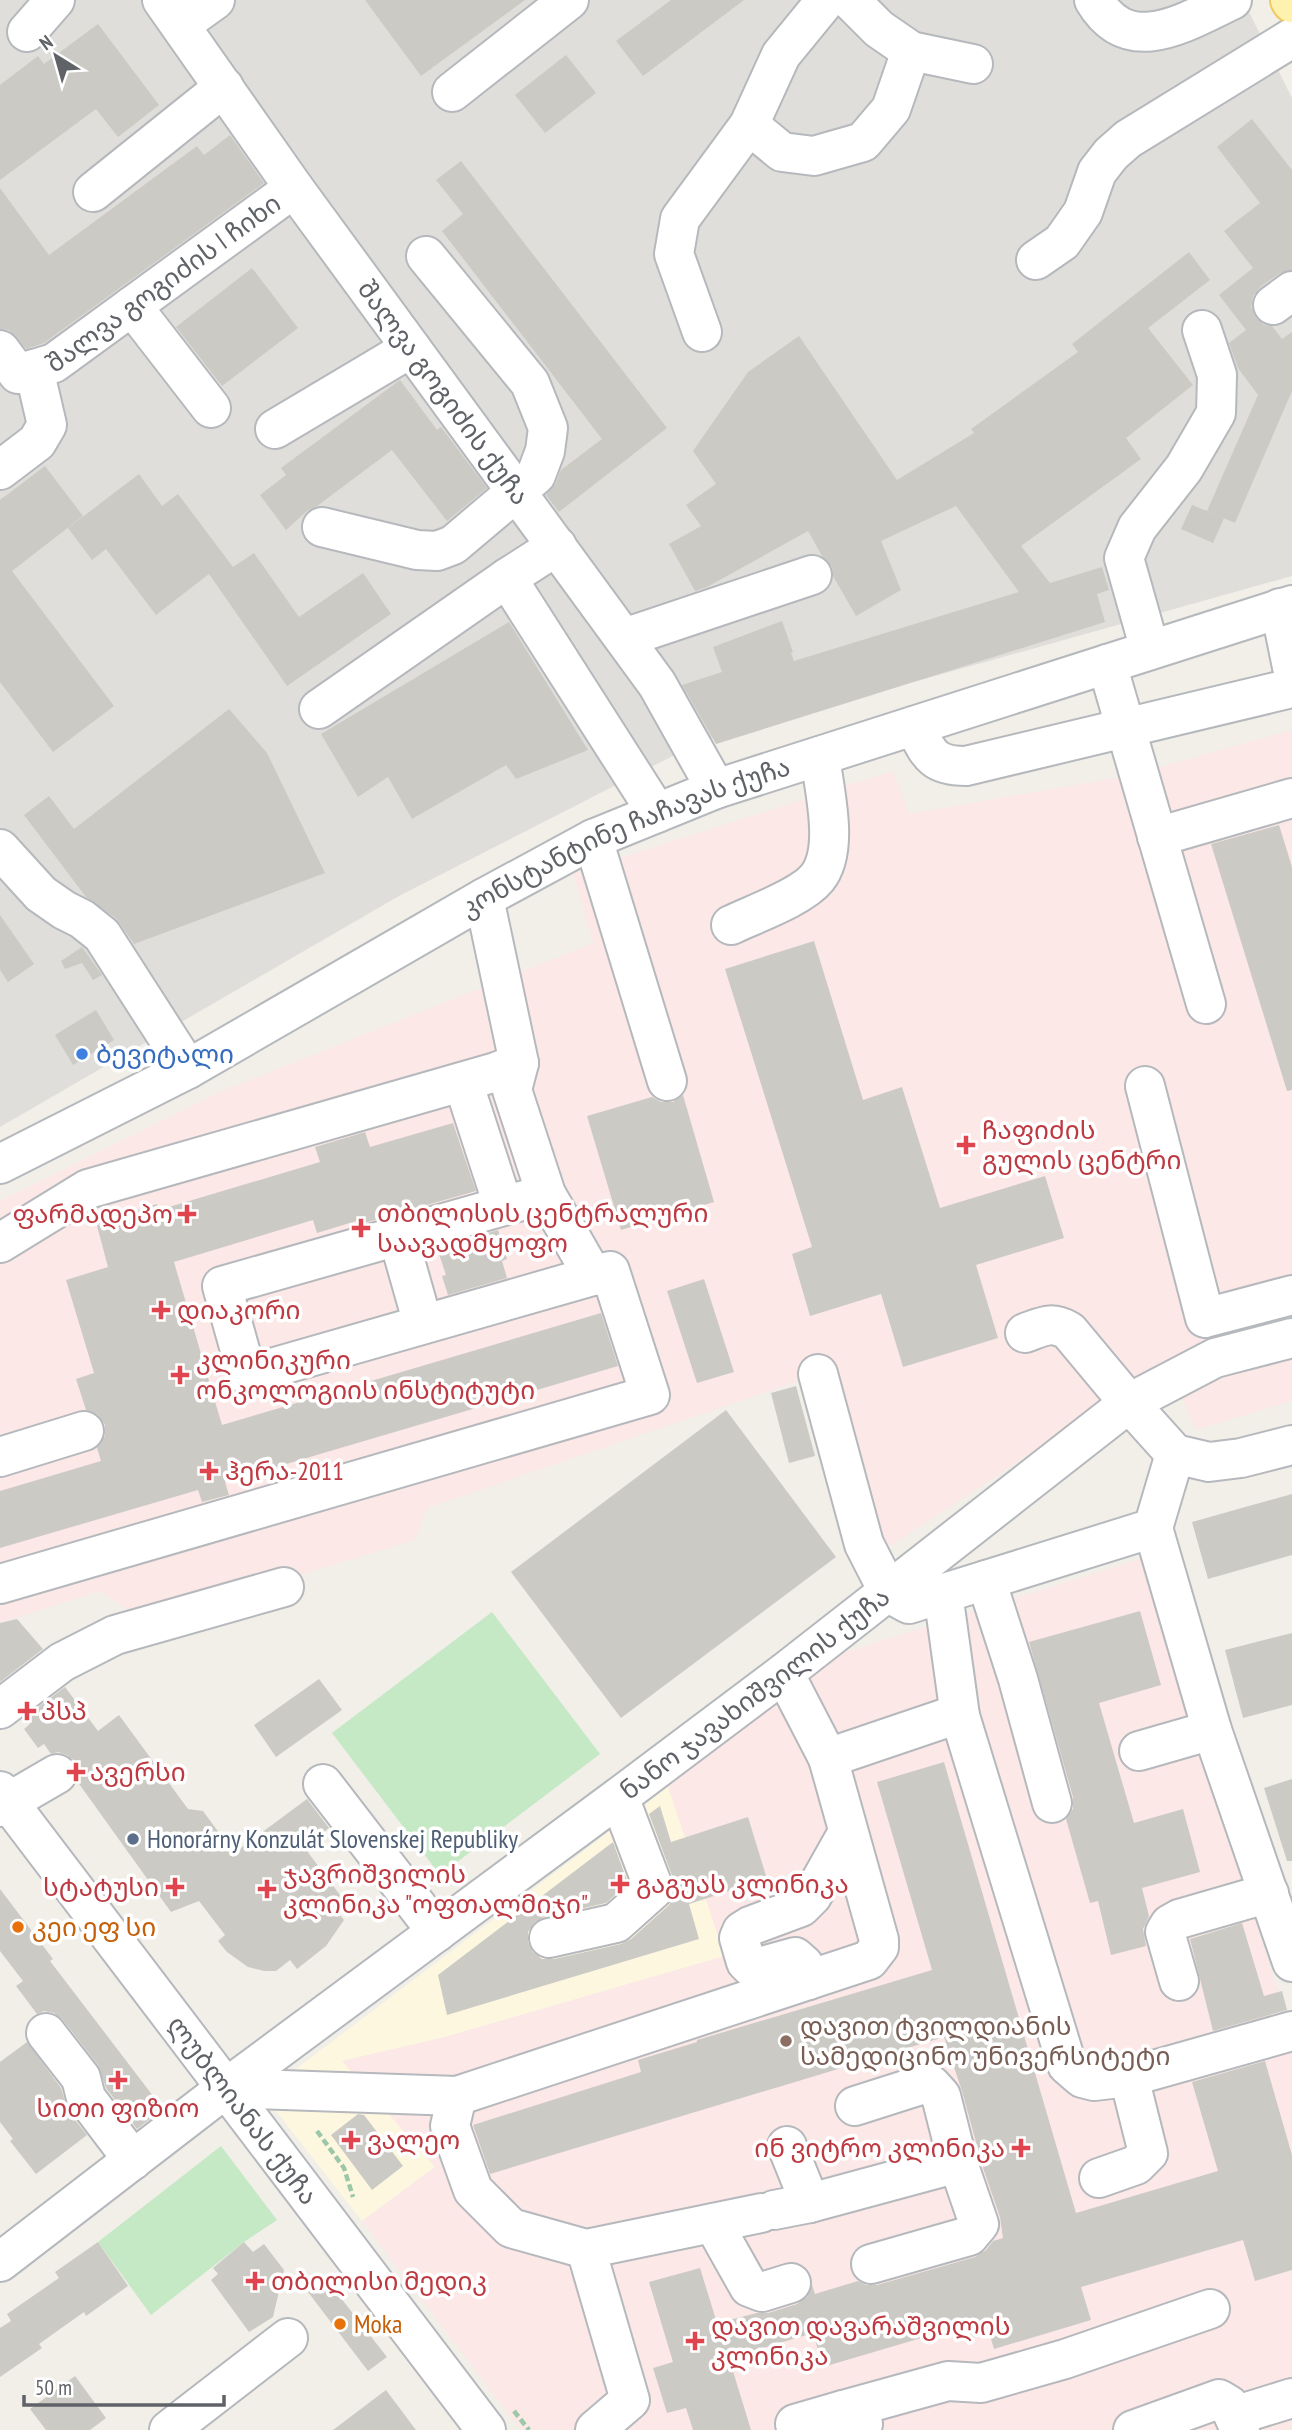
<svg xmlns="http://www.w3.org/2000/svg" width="1292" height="2430" font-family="'PT Sans Narrow','Noto Sans Georgian',sans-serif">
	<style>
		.commercial { fill: #fef7e0 }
		.industrial { fill: #e0deda }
		.medical { fill: #fce8e6 }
		.green { fill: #c5e8c5 }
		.building { fill: #cccac5 }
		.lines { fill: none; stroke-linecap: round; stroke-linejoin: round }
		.minor-casing { stroke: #b5b8bc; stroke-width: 42 }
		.major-casing { stroke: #f2c960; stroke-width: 42 }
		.path { stroke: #9cc7a9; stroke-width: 4.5; stroke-dasharray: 7 3.5; stroke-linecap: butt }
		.minor { stroke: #fff; stroke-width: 38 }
		.major { stroke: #fff2af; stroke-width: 38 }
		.shop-dot { fill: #3f7fe0; stroke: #fff; stroke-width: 2.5 }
		.health-dot { fill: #e0444e; stroke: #fff; stroke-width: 2.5 }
		.service-dot { fill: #5c6f8a; stroke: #fff; stroke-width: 2.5 }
		.food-dot { fill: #e8710a; stroke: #fff; stroke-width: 2.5 }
		.education-dot { fill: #8d6e63; stroke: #fff; stroke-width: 2.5 }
		.labels { text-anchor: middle; stroke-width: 7; stroke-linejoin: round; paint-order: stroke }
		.street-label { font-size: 26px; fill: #5f6368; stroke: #fff }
		.shop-label { font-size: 26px; fill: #366cbe; stroke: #fff; text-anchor: start }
		.health-label { font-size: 26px; fill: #be3a42; stroke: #fff; text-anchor: start }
		.service-label { font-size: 26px; fill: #4e5e75; stroke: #fff; text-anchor: start }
		.food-label { font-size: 26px; fill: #c56008; stroke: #fff; text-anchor: start }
		.education-label { font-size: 26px; fill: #785e54; stroke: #fff; text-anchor: start }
	</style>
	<rect width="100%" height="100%" fill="#f1efe8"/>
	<polygon class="commercial" points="668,1787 725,1956 445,2037 343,2061 435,2167 362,2221 263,2094"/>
	<polygon class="industrial" points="0,0 1243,0 1292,98 1292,576 700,742 399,896 0,1127"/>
	<g class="medical">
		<polygon points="1292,730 1292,1401 1195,1430 1168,1362 856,1569 799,1381 427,1508 415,1540 146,1622 100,1591 0,1623 0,1201 215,1094 593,943 573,873 893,771 909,814 1131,775"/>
		<polygon points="1146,1557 1292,2039 1292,2430 521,2430 362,2221 435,2167 342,2061 445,2037 725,1956 668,1787 840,1654"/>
	</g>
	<g class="green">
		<polygon points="492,1612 600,1754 440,1875 332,1733"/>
		<polygon points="221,2146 277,2220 244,2242 151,2315 98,2242"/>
	</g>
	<g class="building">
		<polygon points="365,0 525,0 421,76"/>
		<polygon points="671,0 744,0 643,76 616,41"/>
		<polygon points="98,24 159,105 118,137 96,109 0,180 0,85 38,56 44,64"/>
		<polygon points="566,55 596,93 545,133 515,95"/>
		<polygon points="1252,119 1292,170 1292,270 1280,273 1260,287 1253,296 1251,307 1256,318 1264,325 1272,326 1282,339 1292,332 1292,391 1235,523 1207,511 1258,395 1238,368 1229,343 1246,330 1219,295 1253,268 1224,231 1260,203 1217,147"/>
		<polygon points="230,135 264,183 44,343 26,349 9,330 0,329 0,188 49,255 197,146 204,155"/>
		<polygon points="461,161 667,428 559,512 546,495 556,483 561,470 602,439 442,231 463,214 436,180"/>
		<polygon points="1189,252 1210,280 1148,328 1193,385 1126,438 1141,459 1021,546 1050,583 1102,567 1109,590 1097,594 1105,622 716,744 682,685 722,672 713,647 782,621 793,652 791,653 794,661 1019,592 956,506 881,541 901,590 856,616 833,576 832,567 822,556 808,531 707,587 695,591 669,544 701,526 686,505 716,484 693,451 748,372 799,336 897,480 974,433 971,429 1078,352 1072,344"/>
		<polygon points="252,268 298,328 222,386 176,327"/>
		<polygon points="400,380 437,430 441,427 487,488 447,521 392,450 317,506 307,511 286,530 260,495 286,475 281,468"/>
		<polygon points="45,466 83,516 12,571 114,706 53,752 0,682 0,500"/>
		<polygon points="139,474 162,506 178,494 233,567 254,553 299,617 363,573 391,614 287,686 209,574 156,615 106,549 92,560 68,528"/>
		<polygon points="1192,505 1224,518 1213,543 1181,529"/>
		<polygon points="509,622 588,750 516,779 506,765 412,819 388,777 358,797 321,734"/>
		<polygon points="229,709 267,753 325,873 134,944 116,918 86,897 24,815 49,796 74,829"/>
		<polygon points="1279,825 1292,867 1292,1090 1287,1091 1211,844"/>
		<polygon points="0,915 34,964 8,982 0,970"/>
		<polygon points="814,941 863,1100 902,1087 940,1208 1045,1176 1064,1238 976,1265 998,1338 903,1367 881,1294 810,1316 792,1254 812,1247 725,969"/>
		<polygon points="82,947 102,975 93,980 82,963 65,969 61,961"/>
		<polygon points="96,1010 114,1040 73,1065 55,1035"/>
		<polygon points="683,1095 714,1202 621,1230 587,1116 652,1097 661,1102 673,1102"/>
		<polygon points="453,1123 476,1191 364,1223 363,1219 317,1233 313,1220 174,1262 222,1425 601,1313 618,1366 225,1482 229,1495 202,1502 198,1490 0,1548 0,1491 101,1461 97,1448 105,1436 105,1425 98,1415 86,1410 76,1379 94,1373 66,1280 108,1267 96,1222 157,1204 159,1210 320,1162 315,1147 365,1132 370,1147"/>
		<polygon points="498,1230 507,1259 502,1261 507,1278 448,1295 442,1276 446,1275 438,1251 458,1245 457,1242"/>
		<polygon points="704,1279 734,1372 697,1383 667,1291"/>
		<polygon points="796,1386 815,1456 789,1463 771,1393"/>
		<polygon points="726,1410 836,1557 621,1718 511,1572"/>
		<polygon points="1292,1494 1292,1555 1208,1579 1192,1522"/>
		<polygon points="1140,1611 1161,1685 1099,1703 1134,1823 1183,1809 1200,1872 1142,1888 1149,1916 1143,1929 1146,1946 1111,1955 1098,1901 1090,1903 1066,1819 1073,1809 1073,1797 1029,1642"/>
		<polygon points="17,1619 43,1649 0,1682 0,1623"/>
		<polygon points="1292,1633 1292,1705 1243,1718 1225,1650"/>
		<polygon points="319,1679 342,1710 276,1757 254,1725"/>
		<polygon points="65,1687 98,1731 119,1715 188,1809 203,1811 234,1853 307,1799 329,1828 304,1847 346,1903 337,1911 344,1920 326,1946 297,1969 290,1960 276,1971 264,1971 248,1967 227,1952 218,1941 225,1935 199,1901 171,1912 77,1781 79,1773 76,1762 67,1755 58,1752 51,1754 44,1744 38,1748 24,1729 30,1724 25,1717"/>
		<polygon points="944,1762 1076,2213 1218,2171 1192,2082 1265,2061 1292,2155 1292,2270 1255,2281 1243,2240 1081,2287 1091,2320 994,2349 989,2332 966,2339 962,2326 823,2367 813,2333 729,2358 751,2430 693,2430 686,2408 667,2413 653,2368 673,2362 649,2282 700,2268 717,2323 757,2313 768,2313 797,2304 807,2297 812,2285 815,2294 858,2281 866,2285 877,2285 975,2257 986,2250 993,2241 1003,2238 1000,2217 983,2168 962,2091 944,2037 490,2174 473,2125 641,2072 638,2060 697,2042 697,2040 932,1970 877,1782"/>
		<polygon points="1292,1779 1292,1861 1287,1861 1264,1788"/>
		<polygon points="660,1806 671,1842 748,1817 767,1879 689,1904 699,1939 447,2015 438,1975 613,1842 628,1883 606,1903 544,1917 535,1922 528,1932 528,1942 533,1952 542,1959 554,1959 621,1944 631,1939 669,1905 675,1893 674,1881 649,1814"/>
		<polygon points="0,1889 53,1959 50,1961 163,2109 137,2129 106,2088 98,2065 63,2020 54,2013 44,2011 37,2014 16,1986 23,1981 0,1951"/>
		<polygon points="1242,1923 1264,1996 1282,1991 1287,2010 1213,2031 1190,1939"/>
		<polygon points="27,2042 61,2088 68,2111 87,2135 36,2174 10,2141 13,2139 0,2122 0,2062"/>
		<polygon points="358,2114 364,2115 403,2166 372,2190 331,2135"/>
		<polygon points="98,2242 128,2286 86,2316 84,2312 39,2344 42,2348 0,2377 0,2328 11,2321 7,2314 59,2278 55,2272"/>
		<polygon points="244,2242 253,2252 264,2244 284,2270 273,2317 249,2332 211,2280 218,2274 213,2268"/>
		<polygon points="326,2279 387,2357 368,2371 308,2292"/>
		<polygon points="75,2376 106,2418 90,2430 46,2430 30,2409"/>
		<polygon points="386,2390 416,2430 333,2430"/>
	</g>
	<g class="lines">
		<g class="minor-casing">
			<g id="minor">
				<path id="s1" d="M162,0L294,188L657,684L716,789"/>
				<polyline points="850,0 879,29 911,51 973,64"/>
				<path d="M1094,0C1129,59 1185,22 1232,0"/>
				<polyline points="180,25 215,0"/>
				<polyline points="27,32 55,0"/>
				<polyline points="452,92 569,0"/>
				<polyline points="749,125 782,152 814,156 863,142 891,109 911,51"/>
				<polyline points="93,192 224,87"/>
				<polyline points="1036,260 1062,242 1083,212 1097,172 1111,154 1128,139 1292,38"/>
				<polyline points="1273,305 1292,291"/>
				<polyline points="132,306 211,408"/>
				<polyline points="702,332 674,254 680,219 749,125 781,55 826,0"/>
				<path id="s2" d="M0,350L18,374L54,363L294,188"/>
				<polyline points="275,429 411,348"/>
				<polyline points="0,470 37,442 47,425 34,369"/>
				<polyline points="322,527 417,550 437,551 453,545 536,475 545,451 548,428 530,383 426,256"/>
				<polyline points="507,578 657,813"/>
				<polyline points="1280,608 1292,667"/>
				<polyline points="624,638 812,575"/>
				<polyline points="1150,650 1124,558 1137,528 1184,468 1216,413 1217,375 1202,330"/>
				<polyline points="1107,664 1206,1004"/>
				<polyline points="319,709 507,578 557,546"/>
				<path d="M914,726C929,754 932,766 966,766L1292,688"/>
				<polyline points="1157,837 1292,798"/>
				<polyline points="593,839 667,1081"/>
				<polyline points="0,849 41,894 64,910 82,919 102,935 188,1069"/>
				<polyline points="484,898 519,1063 512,1090 546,1194 593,1276"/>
				<path d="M731,925C754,914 802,897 817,878C840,850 824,790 820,756"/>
				<polyline points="463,1082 503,1205"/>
				<polyline points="1145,1086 1205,1318 1292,1295"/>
				<path id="s3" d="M0,1164L188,1069L484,898L593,839L716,789L1292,605"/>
				<polyline points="0,1243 88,1189 496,1072 519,1063"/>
				<polyline points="423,1324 398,1236 546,1194"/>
				<path d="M1025,1333C1044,1326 1051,1321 1069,1331L1129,1403L1215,1358L1292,1338"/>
				<polyline points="818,1374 864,1544 889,1593 909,1604 1153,1528 1175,1454"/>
				<polyline points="0,1457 84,1431"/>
				<polyline points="1153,1528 1212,1730 1292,1962"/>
				<polyline points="986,1580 1018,1679 1052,1803"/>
				<polyline points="0,1584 650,1395 610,1271 247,1375 222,1286 398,1236"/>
				<polyline points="943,1593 960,1716"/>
				<polyline points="784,1673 828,1758"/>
				<polyline points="0,1709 62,1662 115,1635 284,1587"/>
				<polyline points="1139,1751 1212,1730"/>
				<polyline points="323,1784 437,1932"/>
				<path id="s4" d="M0,1791L486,2430"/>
				<polyline points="0,1807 57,1774"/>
				<polyline points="549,1938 616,1923 654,1889 619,1797"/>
				<polyline points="809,1980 804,1965 795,1957 759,1967 751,1967 746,1962 739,1938 742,1931 750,1926 801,1907 812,1896 848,1832"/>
				<polyline points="1179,1981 1165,1932 1170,1924 1179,1919 1269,1893"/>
				<polyline points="46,2033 81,2078 86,2098 133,2160"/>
				<polyline points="226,2088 457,2096"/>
				<polyline points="787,2146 810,2203"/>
				<polyline points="1099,2178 1136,2165 1148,2153 1129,2077"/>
				<polyline points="774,2210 810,2203 958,2163 941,2096 931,2085 924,2084 855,2106"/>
				<polyline points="761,2213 586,2249 511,2228 473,2190 450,2126 457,2096 869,1960 879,1947 879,1940 828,1758 949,1717 960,1716 1067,2065 1082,2078 1094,2081 1129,2077 1292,2031"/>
				<polyline points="713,2223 749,2287 762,2292 791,2283"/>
				<polyline points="586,2249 630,2400 595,2430"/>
				<path id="s5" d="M0,2262L226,2088L619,1797L784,1673L1129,1403L1175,1454L1209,1462L1241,1458L1292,1445"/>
				<polyline points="871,2264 969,2236 979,2224 958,2163"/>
				<polyline points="843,2410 948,2381 981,2383 1065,2359 1210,2309"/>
				<polyline points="1234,2416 1292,2398"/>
				<polyline points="795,2424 843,2410 863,2424"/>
				<polyline points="169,2430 288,2338"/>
				<polyline points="1133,2430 1219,2399 1229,2405 1240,2430"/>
			</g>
		</g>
		<g class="major-casing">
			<polyline id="major" points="1290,0 1292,3"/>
		</g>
		<g class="path">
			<polyline points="317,2131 344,2168 353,2197"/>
			<polyline points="514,2411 529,2430"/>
		</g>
		<use href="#minor" class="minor"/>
		<use href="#major" class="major"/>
	</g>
	<circle class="shop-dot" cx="82" cy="1054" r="7"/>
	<g class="health-dot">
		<path d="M962.5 1134.5h7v7h7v7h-7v7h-7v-7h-7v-7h7z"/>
		<path d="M183.5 1203.5h7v7h7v7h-7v7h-7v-7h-7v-7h7z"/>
		<path d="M357.5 1217.5h7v7h7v7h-7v7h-7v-7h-7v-7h7z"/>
		<path d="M157.5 1299.5h7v7h7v7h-7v7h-7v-7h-7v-7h7z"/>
		<path d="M176.5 1364.5h7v7h7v7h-7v7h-7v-7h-7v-7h7z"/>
		<path d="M205.5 1460.5h7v7h7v7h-7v7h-7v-7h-7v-7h7z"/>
		<path d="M23.5 1700.5h7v7h7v7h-7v7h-7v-7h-7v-7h7z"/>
		<path d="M72.5 1761.5h7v7h7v7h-7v7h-7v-7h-7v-7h7z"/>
		<path d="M616.5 1873.5h7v7h7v7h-7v7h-7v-7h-7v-7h7z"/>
		<path d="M171.5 1876.5h7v7h7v7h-7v7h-7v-7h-7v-7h7z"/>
		<path d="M263.5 1878.5h7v7h7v7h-7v7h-7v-7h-7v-7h7z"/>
		<path d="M114.5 2069.5h7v7h7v7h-7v7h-7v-7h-7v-7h7z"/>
		<path d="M347.5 2129.5h7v7h7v7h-7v7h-7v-7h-7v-7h7z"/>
		<path d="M1017.5 2137.5h7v7h7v7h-7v7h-7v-7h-7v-7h7z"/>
		<path d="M251.5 2270.5h7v7h7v7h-7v7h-7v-7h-7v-7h7z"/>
		<path d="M691.5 2330.5h7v7h7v7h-7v7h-7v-7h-7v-7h7z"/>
	</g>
	<circle class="service-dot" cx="133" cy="1839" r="7"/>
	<g class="food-dot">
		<circle cx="18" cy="1927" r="7"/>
		<circle cx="340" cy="2324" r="7"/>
	</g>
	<circle class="education-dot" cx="786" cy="2041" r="7"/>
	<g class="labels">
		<g class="street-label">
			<text dy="9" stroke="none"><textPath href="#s2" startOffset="203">შალვა გოგიძის I ჩიხი</textPath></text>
			<text dy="9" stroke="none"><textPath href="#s1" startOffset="483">შალვა გოგიძის ქუჩა</textPath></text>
			<text dy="9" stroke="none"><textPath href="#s3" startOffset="707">კონსტანტინე ჩაჩავას ქუჩა</textPath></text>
			<text dy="9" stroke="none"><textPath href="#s5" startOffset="945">ნანო ჯავახიშვილის ქუჩა</textPath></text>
			<text dy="9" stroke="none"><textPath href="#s4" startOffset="401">ლუბლიანას ქუჩა</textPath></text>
		</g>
		<g class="shop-label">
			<text x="96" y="1063">ბევიტალი</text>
		</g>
		<g class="health-label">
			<text x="982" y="1139">ჩაფიძის<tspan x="982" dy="30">გულის ცენტრი</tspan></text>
			<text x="377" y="1222">თბილისის ცენტრალური<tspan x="377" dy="30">საავადმყოფო</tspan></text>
			<text x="173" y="1223" text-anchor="end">ფარმადეპო</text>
			<text x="177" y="1319">დიაკორი</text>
			<text x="196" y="1369">კლინიკური<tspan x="196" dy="30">ონკოლოგიის ინსტიტუტი</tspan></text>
			<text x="225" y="1480">ჰერა-2011</text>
			<text x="41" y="1720">პსპ</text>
			<text x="90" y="1781">ავერსი</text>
			<text x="283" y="1883">ჯავრიშვილის<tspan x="283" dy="30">კლინიკა "ოფთალმიჯი"</tspan></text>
			<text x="636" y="1893">გაგუას კლინიკა</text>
			<text x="159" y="1896" text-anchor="end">სტატუსი</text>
			<text x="118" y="2117" text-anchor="middle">სითი ფიზიო</text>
			<text x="367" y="2149">ვალეო</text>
			<text x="1005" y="2157" text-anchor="end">ინ ვიტრო კლინიკა</text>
			<text x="271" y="2290">თბილისი მედიკ</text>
			<text x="711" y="2335">დავით დავარაშვილის<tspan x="711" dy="30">კლინიკა</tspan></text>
		</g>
		<g class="service-label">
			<text x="147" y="1848">Honorárny Konzulát Slovenskej Republiky</text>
		</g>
		<g class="food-label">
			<text x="32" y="1936">კეი ეფ სი</text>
			<text x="354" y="2333">Moka</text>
		</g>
		<g class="education-label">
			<text x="800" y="2035">დავით ტვილდიანის<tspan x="800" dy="30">სამედიცინო უნივერსიტეტი</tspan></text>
		</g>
	</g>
	<g transform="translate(56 56) rotate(323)" stroke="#ffffff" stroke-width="5" paint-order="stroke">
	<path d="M0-5L12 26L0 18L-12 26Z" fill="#5f6368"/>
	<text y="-10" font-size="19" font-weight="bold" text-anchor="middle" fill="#5f6368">N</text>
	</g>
	<path d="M24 2395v10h200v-10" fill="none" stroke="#5f6368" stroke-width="3.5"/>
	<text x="35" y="2395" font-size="21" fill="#5f6368" stroke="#ffffff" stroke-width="5" paint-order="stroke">50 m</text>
</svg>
